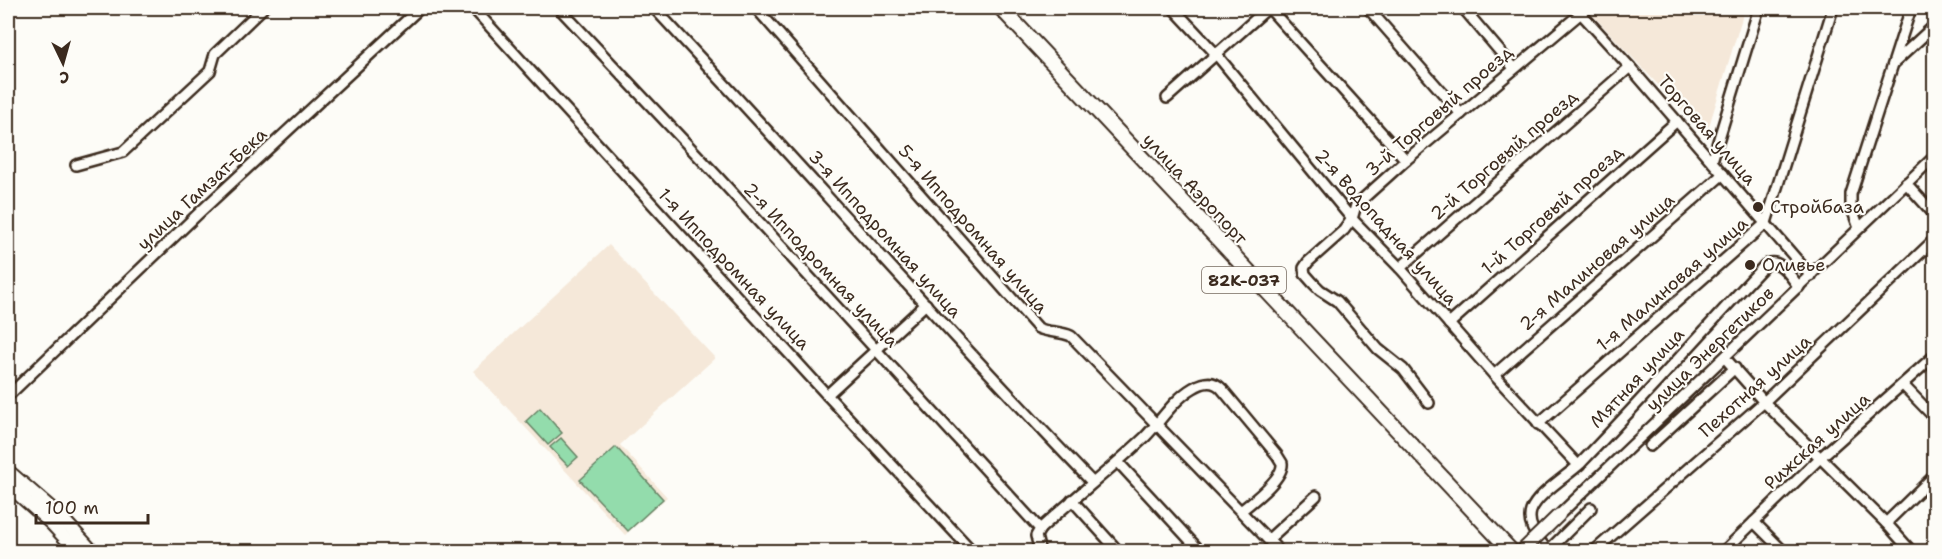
<svg xmlns="http://www.w3.org/2000/svg" width="1942" height="559" font-family="'Shantell Sans',sans-serif">
	<style>
		.built { fill: #f5e8d9 }
		.pitch { fill: #93dcac; stroke: #678365; stroke-width: 1.5 }
		.lines { fill: none; stroke-linecap: round; stroke-linejoin: round }
		.street-casing { stroke: #3b2a1e; stroke-width: 14 }
		.secondary-casing { stroke: #3b2a1e; stroke-width: 16 }
		.primary-casing { stroke: #3b2a1e; stroke-width: 18 }
		.street { stroke: #fdfcf7; stroke-width: 9 }
		.secondary { stroke: #fdfcf7; stroke-width: 12 }
		.primary { stroke: #fdfcf7; stroke-width: 14 }
		.secondary-bridge-casing { stroke: #3b2a1e; stroke-width: 16; stroke-linecap: butt }
		.secondary-bridge { stroke: #fdfcf7; stroke-width: 12 }
		.poi-dot { fill: #3b2a1e; stroke: #fdfcf7; stroke-width: 2 }
		.labels { text-anchor: middle; stroke-width: 4.5; stroke-linejoin: round; paint-order: stroke }
		.shield { fill: #fdfcf7; stroke: #75695f; stroke-width: 1.5 }
		.shield-label { font-size: 16px; font-weight: bold; fill: #3b2a1e }
		.street-label { font-size: 18px; fill: #3b2a1e; stroke: #fdfcf7 }
		.poi-label { font-size: 18px; fill: #3b2a1e; stroke: #fdfcf7; text-anchor: start }
	</style>
	<rect width="100%" height="100%" fill="#fdfcf7"/>
	<filter id="ink" filterUnits="userSpaceOnUse"><feTurbulence type="fractalNoise" baseFrequency=".0167" numOctaves="2"/><feDisplacementMap in="SourceGraphic" scale="12" xChannelSelector="R" yChannelSelector="G"/><feConvolveMatrix kernelMatrix="1 2 1 2 8 2 1 2 1" color-interpolation-filters="sRGB"/></filter>
	<g filter="url(#ink)">
		<g class="built">
			<polygon points="1586,8 1745,8 1706,136"/>
			<polygon points="609,245 715,358 620,445 667,497 625,535 473,371"/>
		</g>
		<g class="pitch">
			<polygon points="540,408 562,433 548,445 526,421"/>
			<polygon points="561,438 578,457 568,466 550,447"/>
			<polygon points="616,447 663,499 628,531 580,480"/>
		</g>
		<g class="lines">
			<g class="street-casing">
				<g id="street">
					<polyline points="473,8 827,395 973,552"/>
					<polyline points="559,8 716,175 1040,529 1036,536 1040,552"/>
					<path d="M654,8C801,165 942,327 1092,482"/>
					<path d="M756,8L1038,328C1049,333 1060,331 1071,336L1280,552"/>
					<polyline points="1173,8 1216,54 1352,219 1400,268 1494,375 1578,465"/>
					<polyline points="1269,8 1406,160"/>
					<polyline points="1368,8 1461,114"/>
					<polyline points="1463,8 1514,68"/>
					<polyline points="1576,8 1630,67 1811,276"/>
					<polyline points="1894,63 1934,26"/>
					<polyline points="1167,98 1268,8"/>
					<polyline points="1712,161 1759,8"/>
					<polyline points="76,165 123,152 210,71 215,54 263,8"/>
					<polyline points="1906,183 1934,214"/>
					<polyline points="1859,228 1851,206 1851,194 1911,8"/>
					<polyline points="1400,268 1630,67"/>
					<polyline points="1449,324 1677,121"/>
					<polyline points="1725,358 1764,402 1886,523 1912,552"/>
					<polyline points="1494,375 1723,174"/>
					<polyline points="1903,385 1934,417"/>
					<polyline points="827,395 926,304"/>
					<polyline points="8,396 199,213 420,8"/>
					<polyline points="1429,403 1403,369 1378,349 1337,301 1320,290 1313,283 1305,274 1304,268 1308,262 1344,230 1352,219 1356,205 1406,160 1581,13"/>
					<polyline points="1538,424 1766,223 1833,8"/>
					<polyline points="1650,446 1735,368"/>
					<polyline points="1118,462 1201,552"/>
					<polyline points="1072,500 1119,552"/>
					<polyline points="1559,515 1934,157"/>
					<polyline points="1754,522 1784,552"/>
					<polyline points="1886,523 1934,476"/>
					<path d="M1040,529C1075,497 1111,469 1145,437C1160,422 1174,399 1193,388C1203,382 1213,379 1222,389L1277,455C1277,455 1282,463 1282,463C1284,478 1253,501 1242,510"/>
					<polyline points="1269,539 1316,496"/>
					<polyline points="1548,551 1591,508"/>
					<path d="M1548,552C1540,540 1526,526 1531,511C1536,495 1567,476 1580,464C1643,399 1702,332 1764,266C1779,255 1790,276 1799,287"/>
					<polyline points="1593,552 1764,402 1934,240"/>
					<polyline points="1723,552 1820,458 1934,356"/>
				</g>
			</g>
			<g class="secondary-casing">
				<g id="secondary">
					<polyline points="8,471 59,515 93,552"/>
					<polyline points="8,485 51,523 78,552"/>
				</g>
			</g>
			<g class="primary-casing">
				<polyline id="primary" points="1001,8 1512,552"/>
			</g>
			<use href="#street" class="street"/>
			<use href="#secondary" class="secondary"/>
			<use href="#primary" class="primary"/>
			<g class="secondary-bridge-casing">
				<polyline id="secondary-bridge" points="1521,552 1559,515"/>
			</g>
			<use href="#secondary-bridge" class="secondary-bridge"/>
		</g>
	</g>
	<g class="poi-dot">
		<circle cx="1758" cy="207" r="6"/>
		<circle cx="1750" cy="265" r="6"/>
	</g>
	<g class="labels">
		<rect class="shield" x="1202" y="267" width="84" height="26" rx="4.5"/>
		<g class="shield-label">
			<text x="1244" y="286">82К-037</text>
		</g>
		<g class="street-label">
			<text transform="translate(1439 111) rotate(-41)" y="6">3-й Торговый проезд</text>
			<text transform="translate(1707 130) rotate(49)" y="6">Торговая улица</text>
			<text transform="translate(1504 155) rotate(-41)" y="6">2-й Торговый проезд</text>
			<text transform="translate(202 189) rotate(-43)" y="6">улица Гамзат-Бека</text>
			<text transform="translate(1195 189) rotate(47)" y="6">улица Аэропорт</text>
			<text transform="translate(1552 210) rotate(-42)" y="6">1-й Торговый проезд</text>
			<text transform="translate(1386 227) rotate(48)" y="6">2-я Водопадная улица</text>
			<text transform="translate(973 229) rotate(49)" y="6">5-я Ипподромная улица</text>
			<text transform="translate(885 234) rotate(48)" y="6">3-я Ипподромная улица</text>
			<text transform="translate(1597 262) rotate(-41)" y="6">2-я Малиновая улица</text>
			<text transform="translate(821 265) rotate(47)" y="6">2-я Ипподромная улица</text>
			<text transform="translate(734 269) rotate(47)" y="6">1-я Ипподромная улица</text>
			<text transform="translate(1672 284) rotate(-41)" y="6">1-я Малиновая улица</text>
			<text transform="translate(1710 349) rotate(-44)" y="6">улица Энергетиков</text>
			<text transform="translate(1637 378) rotate(-47)" y="6">Мятная улица</text>
			<text transform="translate(1755 386) rotate(-42)" y="6">Пехотная улица</text>
			<text transform="translate(1817 441) rotate(-42)" y="6">Рижская улица</text>
		</g>
		<g class="poi-label">
			<text x="1770" y="213">Стройбаза</text>
			<text x="1762" y="271">Оливье</text>
		</g>
	</g>
	<rect width="1942" height="559" fill="none" stroke="#fdfcf7" stroke-width="30"/>
	<rect x="15" y="15" width="1912" height="529" fill="none" stroke="#3b2a1e" stroke-width="2" filter="url(#ink)"/>
	<g transform="translate(63 63) rotate(175)" stroke="#fdfcf7" stroke-width="4.5" paint-order="stroke">
	<path d="M0-4.5L10 22L0 15L-10 22Z" fill="#3b2a1e"/>
	<text y="-9" font-size="16" font-weight="bold" text-anchor="middle" fill="#3b2a1e">С</text>
	</g>
	<path d="M36 514v9h112v-9" fill="none" stroke="#3b2a1e" stroke-width="3"/>
	<text x="45" y="514" font-size="18" fill="#3b2a1e" stroke="#fdfcf7" stroke-width="4.5" paint-order="stroke">100 m</text>
</svg>
